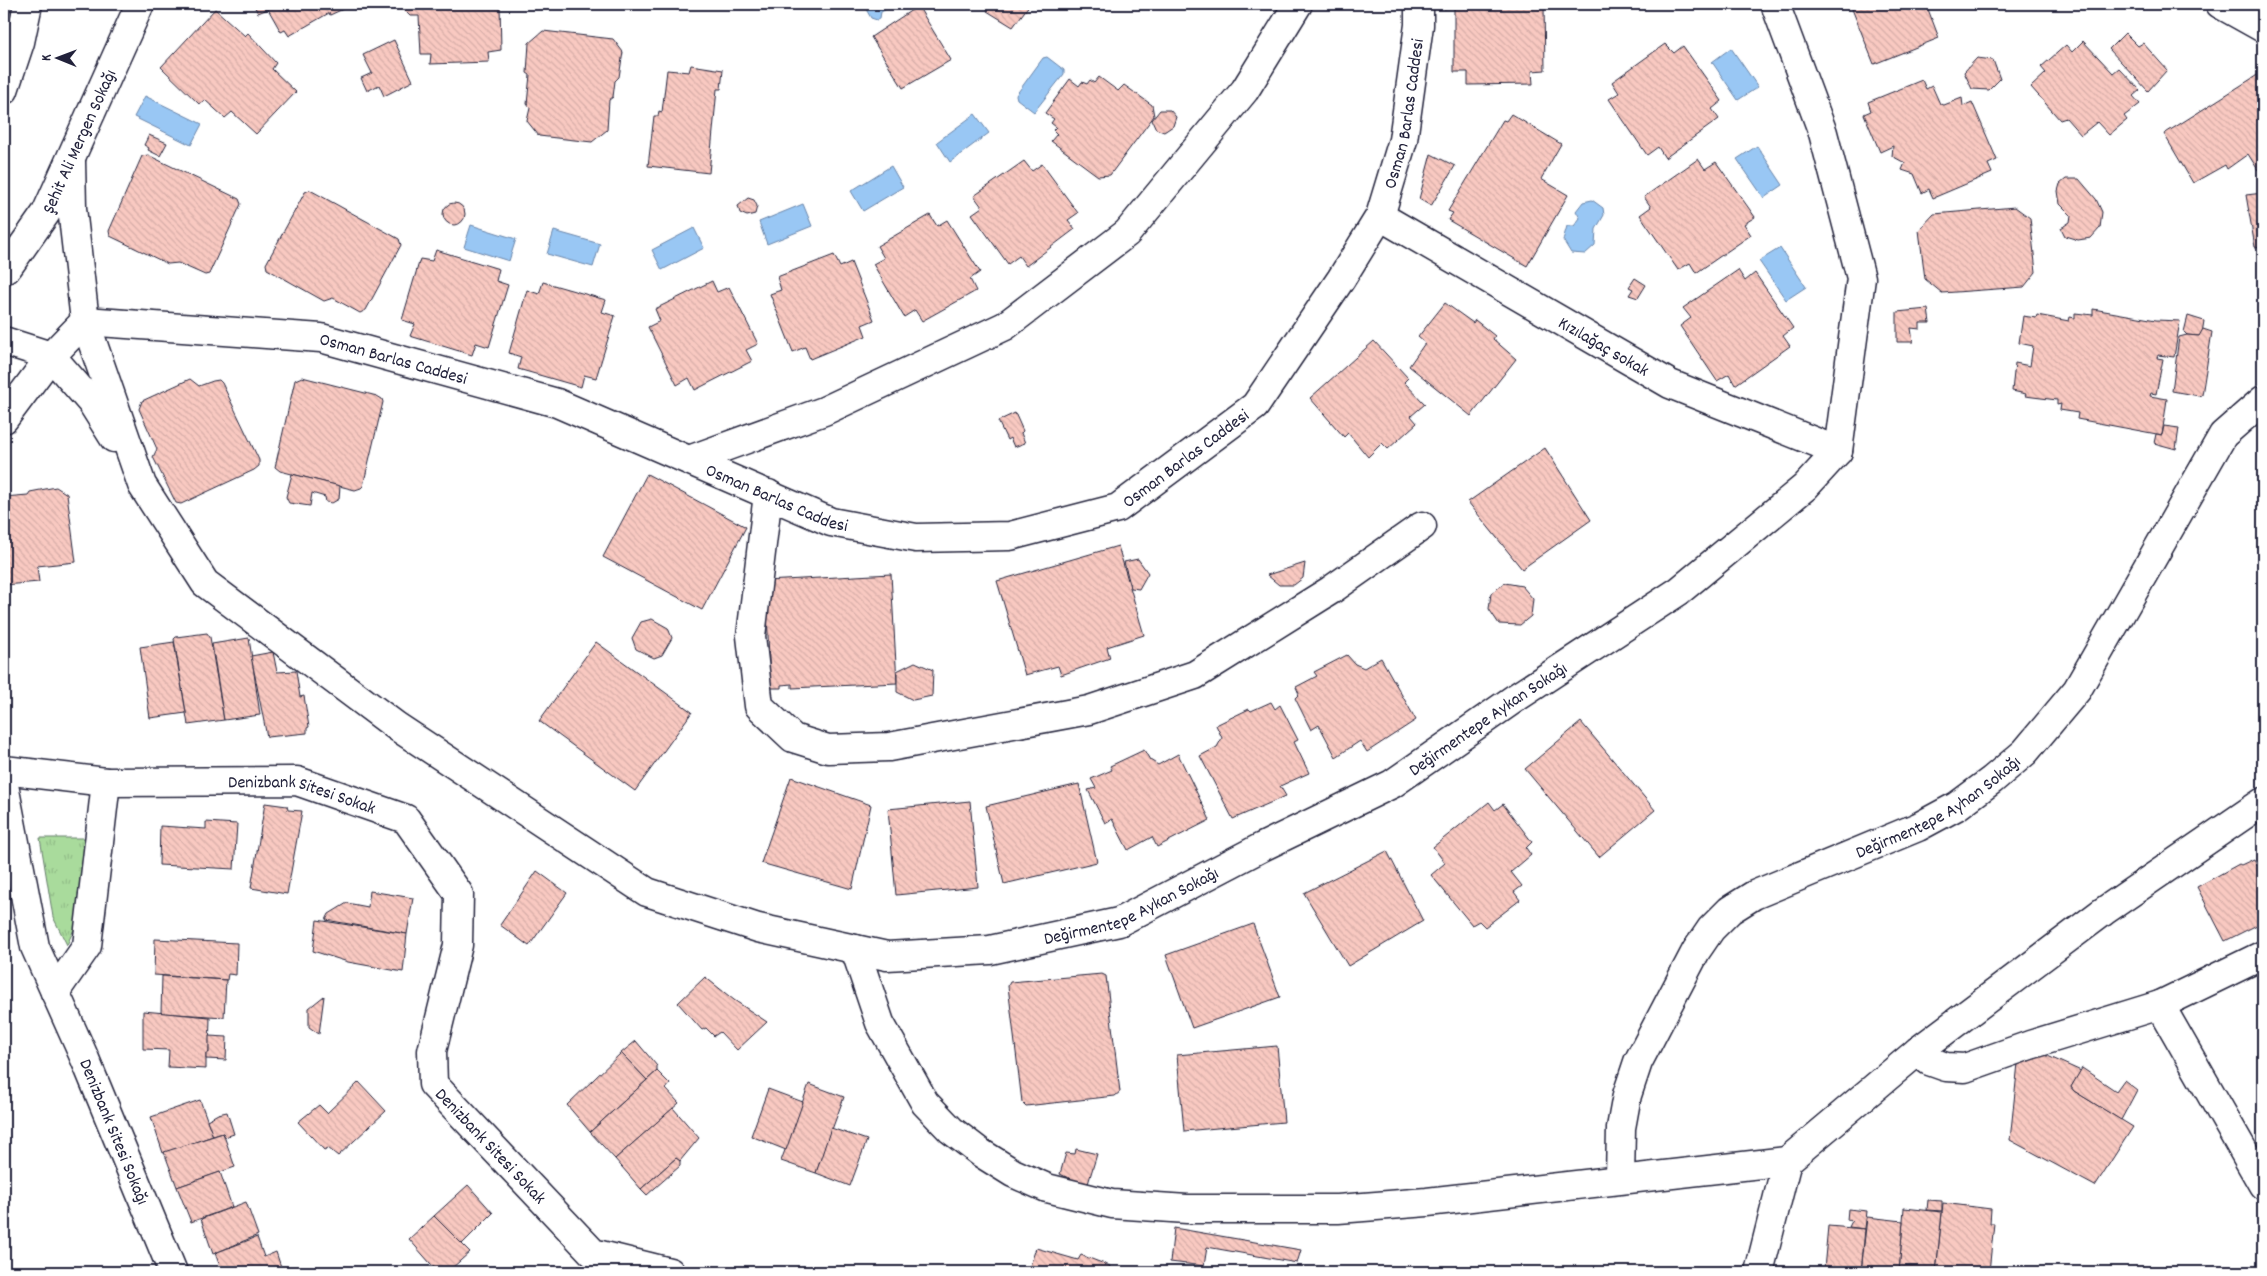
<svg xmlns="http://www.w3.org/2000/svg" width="2267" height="1276" font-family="Dekko,sans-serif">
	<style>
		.park { fill: url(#park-tufts); stroke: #667e6c }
		.water { fill: #99c7f4; stroke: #6985aa }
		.building { fill: url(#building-back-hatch); stroke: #22223b }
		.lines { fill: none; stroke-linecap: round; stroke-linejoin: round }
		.minor-casing { stroke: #22223b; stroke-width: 31 }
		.minor { stroke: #fff; stroke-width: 28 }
		.labels { text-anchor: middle; stroke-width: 4; stroke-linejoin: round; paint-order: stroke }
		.street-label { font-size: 18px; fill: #22223b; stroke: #fff }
	</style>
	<defs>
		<pattern id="park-tufts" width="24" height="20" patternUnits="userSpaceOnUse" patternTransform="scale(1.25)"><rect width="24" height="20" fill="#a9db9c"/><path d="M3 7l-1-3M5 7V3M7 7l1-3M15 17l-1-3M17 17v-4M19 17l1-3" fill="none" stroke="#91bc87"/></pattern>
		<pattern id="building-back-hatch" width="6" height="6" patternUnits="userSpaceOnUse" patternTransform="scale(1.25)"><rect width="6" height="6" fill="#f9c9c1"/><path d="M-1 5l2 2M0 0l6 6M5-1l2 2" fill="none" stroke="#d5aca7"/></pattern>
	</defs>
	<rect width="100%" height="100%" fill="#fff"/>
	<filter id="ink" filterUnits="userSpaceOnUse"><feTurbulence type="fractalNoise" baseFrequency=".02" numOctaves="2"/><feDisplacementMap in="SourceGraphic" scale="10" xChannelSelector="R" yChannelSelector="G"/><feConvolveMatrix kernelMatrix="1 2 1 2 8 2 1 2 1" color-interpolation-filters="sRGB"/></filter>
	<g filter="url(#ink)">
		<polygon class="park" points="40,838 87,838 81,913 67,945 53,917"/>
		<g class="water">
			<polygon points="863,4 906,4 901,7 892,6 881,12 880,18 877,20 871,18"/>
			<polygon points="1731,48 1758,87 1738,100 1712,62"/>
			<polygon points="1047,57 1064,70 1064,74 1034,112 1017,99 1016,95 1043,58"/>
			<polygon points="145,96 202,124 191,145 134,117"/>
			<polygon points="975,114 989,133 950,162 937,142"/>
			<polygon points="1757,146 1783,185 1764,198 1737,159"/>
			<polygon points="891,166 903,187 863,211 851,191"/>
			<polygon points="1592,200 1603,208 1604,215 1596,229 1595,245 1585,254 1571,253 1563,240 1567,226 1574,226 1580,218 1576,211 1583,202"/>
			<polygon points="803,204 812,226 767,244 759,222"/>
			<polygon points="471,225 516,239 509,261 464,247"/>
			<polygon points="694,228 704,248 662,270 652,250"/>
			<polygon points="554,231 600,244 593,267 547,254"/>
			<polygon points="1780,248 1806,287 1786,300 1759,261"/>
		</g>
		<g class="building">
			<polygon points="253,4 354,4 330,15 329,13 289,36 285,30 281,32 268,9 258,13"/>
			<polygon points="405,4 500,4 501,50 488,52 489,62 430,64 431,54 421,54 419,16 410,16 405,11"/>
			<polygon points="992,4 1030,4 1013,27 987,11"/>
			<polygon points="1444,4 1467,4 1467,7 1444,9"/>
			<polygon points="1467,4 1544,6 1545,70 1532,71 1533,84 1468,85 1468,72 1454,72 1454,8 1467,7"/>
			<polygon points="1850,4 1926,4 1939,38 1874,64"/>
			<polygon points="918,6 951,60 903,88 871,37"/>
			<polygon points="215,9 245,36 248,33 276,63 272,69 296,92 256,134 232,112 225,118 205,100 199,104 161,67"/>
			<polygon points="543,31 613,39 623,52 619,77 615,81 613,97 609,100 607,130 592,142 539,136 527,121 530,108 527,104 530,75 527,73 529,43"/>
			<polygon points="2125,33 2138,46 2143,43 2167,70 2148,91 2109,49"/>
			<polygon points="394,40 413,81 384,96 379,85 367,91 361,78 372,73 363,55"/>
			<polygon points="2083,41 2113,73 2119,68 2140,90 2133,96 2140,104 2124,116 2127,120 2109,135 2097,122 2081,135 2066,118 2060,120 2031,87 2046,73 2041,67 2066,45 2072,52"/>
			<polygon points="1665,44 1674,53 1683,46 1722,101 1712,109 1719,119 1665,158 1658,147 1647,155 1609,99 1619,93 1612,82"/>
			<polygon points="1977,58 1993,60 2000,79 1989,90 1972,89 1964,72"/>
			<polygon points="691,65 723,70 721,89 717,89 709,173 648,166 654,116 658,116 659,111 662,112 667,70 689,72"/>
			<polygon points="2259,74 2263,82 2263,166 2258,170 2248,154 2227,169 2225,165 2193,183 2164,134"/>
			<polygon points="1099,77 1118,91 1124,85 1152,105 1154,116 1110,175 1098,176 1051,141 1057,134 1053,130 1056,127 1051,123 1054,119 1045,113 1070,79 1079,86 1082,82 1087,84 1090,80 1094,83"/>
			<polygon points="1922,80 1926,89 1932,86 1940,104 1944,105 1962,98 1963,106 1972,102 1997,160 1988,164 1992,173 1933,198 1929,189 1922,193 1914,174 1902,170 1905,163 1892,156 1893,146 1880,152 1864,114 1871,111 1868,102"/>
			<polygon points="1160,110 1170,110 1176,117 1173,126 1164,132 1156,129 1152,120"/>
			<polygon points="1511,114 1561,144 1541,179 1568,195 1527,266 1448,220 1453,213 1448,211 1503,120 1506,121"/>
			<polygon points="149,135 167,143 160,156 148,150 149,148 144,145"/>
			<polygon points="1431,154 1455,166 1431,206 1419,199"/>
			<polygon points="148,155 239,199 241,204 209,274 205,275 178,263 168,264 110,236 109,231 142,156"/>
			<polygon points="1698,159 1705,169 1716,162 1755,217 1744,224 1751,235 1696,273 1690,263 1678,270 1640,215 1651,207 1644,197"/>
			<polygon points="1024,161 1032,171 1042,164 1078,213 1068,220 1075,229 1026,266 1019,256 1008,264 972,214 982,207 974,196"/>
			<polygon points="2066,179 2079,179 2096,199 2102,212 2100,228 2091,238 2078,240 2065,236 2061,228 2070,222 2071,215 2060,204 2058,191 2060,184"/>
			<polygon points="310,190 399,239 401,245 366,310 360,313 333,298 324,301 267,269 266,264 305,192"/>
			<polygon points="2263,193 2263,246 2255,247 2246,195"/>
			<polygon points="748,198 754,200 757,206 755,214 747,216 740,213 738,206"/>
			<circle cx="454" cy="214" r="11"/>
			<polygon points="2015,207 2030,218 2036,272 2024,287 1942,293 1925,279 1919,230 1934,214"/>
			<polygon points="930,215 937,226 947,220 980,272 970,279 976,291 922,321 915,310 904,317 873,264 884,258 877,246"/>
			<polygon points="436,250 499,269 496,281 508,285 489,347 476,343 472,355 410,336 415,324 402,320 420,259 432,261"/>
			<polygon points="834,255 840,267 851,262 874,320 862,325 866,336 810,359 805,347 793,352 770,294 781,290 777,277"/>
			<polygon points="1738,270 1745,281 1755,273 1793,328 1783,336 1790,346 1735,385 1729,374 1717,381 1680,326 1691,318 1683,308"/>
			<polygon points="1635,278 1646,285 1638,298 1629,295 1633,289 1629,287"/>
			<polygon points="712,281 717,292 729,287 758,344 746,350 752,361 695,390 689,378 677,385 648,327 660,321 655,309"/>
			<polygon points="543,282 606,300 602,312 615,316 596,378 584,375 581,387 518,369 521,357 509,353 527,290 539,294"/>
			<polygon points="1445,303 1473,323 1475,320 1495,336 1493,339 1516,359 1471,416 1409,366 1425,343 1418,337"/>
			<polygon points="1928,309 1930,323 1920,323 1920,329 1911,328 1913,342 1897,342 1897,312"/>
			<polygon points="2093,309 2156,320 2180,321 2174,357 2158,355 2157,358 2163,359 2156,394 2151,393 2150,396 2167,399 2162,435 2077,419 2078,413 2060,410 2061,404 2057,405 2057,400 2025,396 2026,394 2012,391 2015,363 2030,366 2033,346 2019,343 2023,316 2036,318 2037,315 2069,321 2070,317 2075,318 2075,313 2093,315"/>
			<polygon points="2188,316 2204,321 2202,333 2199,336 2187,335 2184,332"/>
			<polygon points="2203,329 2212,332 2202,395 2199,396 2172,391 2179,337 2187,335 2199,336"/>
			<polygon points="1374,341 1408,378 1404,382 1425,404 1411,416 1417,423 1388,449 1382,443 1368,457 1348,433 1344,437 1310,398"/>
			<polygon points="302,377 377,396 382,399 383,402 363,486 361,488 355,490 280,471 275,467 295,380"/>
			<polygon points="190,379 199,386 213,381 219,380 222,383 259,460 259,466 254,470 181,504 176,503 153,457 157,449 139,409 142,401"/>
			<polygon points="1015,413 1023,431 1021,433 1025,443 1014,447 1010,438 1007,440 998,421"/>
			<polygon points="2164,426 2179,428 2176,449 2154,443 2156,434 2162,435"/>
			<polygon points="1545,448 1591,520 1522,569 1468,502"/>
			<polygon points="292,474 340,486 339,499 332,503 326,502 325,497 312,493 310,506 289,503 286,497"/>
			<polygon points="647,474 746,527 702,610 603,557"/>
			<polygon points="56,487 67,494 76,562 37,566 39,582 4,585 4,497 28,495 30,492"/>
			<polygon points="1118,546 1144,635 1107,647 1110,658 1061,675 1058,666 1025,675 997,581"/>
			<polygon points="1138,559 1148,573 1139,589 1131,588 1124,562"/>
			<polygon points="1305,563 1303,578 1294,585 1279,585 1267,575"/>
			<polygon points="891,574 897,683 792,688 792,684 781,685 781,688 770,688 766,581"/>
			<polygon points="1505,583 1522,586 1533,599 1531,616 1520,625 1499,624 1489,609 1491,593"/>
			<polygon points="652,619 668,628 672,638 662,655 654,658 636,649 632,638 641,622"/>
			<polygon points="207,633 210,637 224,720 188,725 174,639 176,637"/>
			<polygon points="249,638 260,715 224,720 212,644"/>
			<polygon points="174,642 186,713 150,718 140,647"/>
			<polygon points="596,642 692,712 635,791 539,721"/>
			<polygon points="273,652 277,672 296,671 300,697 304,696 309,727 307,728 307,733 267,737 251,656"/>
			<polygon points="1347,655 1355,664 1364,668 1381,658 1416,720 1367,752 1360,741 1336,757 1319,725 1311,730 1295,698 1299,694 1296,687 1317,676 1314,672"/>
			<polygon points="915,662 933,670 932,696 913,700 897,692 897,671"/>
			<polygon points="1271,702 1275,709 1280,705 1298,740 1294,742 1309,773 1280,786 1286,796 1233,819 1200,756 1217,747 1222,738 1216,725 1249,709 1251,711"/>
			<polygon points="1581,722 1655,810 1599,857 1525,769"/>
			<polygon points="1144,750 1150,760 1158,765 1178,754 1210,820 1157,847 1152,837 1128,850 1112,819 1105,823 1088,790 1096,788 1091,779 1112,770 1110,766"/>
			<polygon points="791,777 871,805 852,889 761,863"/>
			<polygon points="1079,784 1097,862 1004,884 986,806"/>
			<polygon points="970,801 978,887 896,895 888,809"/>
			<polygon points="1489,802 1495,810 1503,804 1532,842 1526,848 1531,855 1511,872 1522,886 1514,892 1520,900 1485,927 1479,921 1472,925 1431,875 1445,863 1433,847"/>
			<polygon points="265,803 287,806 288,810 302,811 287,894 251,888"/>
			<polygon points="206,822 237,824 234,869 159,865 160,826 206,829"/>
			<polygon points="1387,851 1423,921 1348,966 1304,893"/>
			<polygon points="2254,859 2263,875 2263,922 2225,941 2197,887 2239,864 2241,865"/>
			<polygon points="537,871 567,893 529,946 500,925"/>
			<polygon points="370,891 413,898 407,934 326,920 329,914 347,903 368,907"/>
			<polygon points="317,920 407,934 403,972 348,962 313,951"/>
			<polygon points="1253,924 1280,997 1192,1028 1166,955"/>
			<polygon points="155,939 237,943 236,975 228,974 227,980 154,975"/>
			<polygon points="1102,974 1106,976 1120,1092 1115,1096 1026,1106 1022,1102 1008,986 1010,982"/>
			<polygon points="162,976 226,980 224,1017 161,1013"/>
			<polygon points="705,977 734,1000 767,1022 737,1050 720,1032 714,1036 706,1028 702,1030 678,1003"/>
			<polygon points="324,996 319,1034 309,1027 309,1008"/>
			<polygon points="143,1011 210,1017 209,1053 206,1053 206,1069 168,1067 169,1050 143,1049"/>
			<polygon points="209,1036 227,1037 226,1060 206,1059 206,1053 209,1053"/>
			<polygon points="636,1041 657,1066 657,1071 647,1080 621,1053"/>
			<polygon points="1277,1046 1284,1122 1184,1131 1177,1055"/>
			<polygon points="621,1053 647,1080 590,1132 567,1105"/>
			<polygon points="2041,1053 2081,1071 2071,1087 2074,1091 2133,1127 2095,1186 2010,1140 2018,1063"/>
			<polygon points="2082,1068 2116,1091 2124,1080 2137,1090 2121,1120 2074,1091 2071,1087"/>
			<polygon points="657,1071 670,1084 666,1089 679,1103 615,1159 590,1132"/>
			<polygon points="359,1082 386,1111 338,1156 328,1148 324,1150 298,1122 319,1105 327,1113"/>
			<polygon points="809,1084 844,1097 816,1173 781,1161"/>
			<polygon points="768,1089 803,1102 786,1150 751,1136"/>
			<polygon points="200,1100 213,1136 163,1153 151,1117"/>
			<polygon points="673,1108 699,1138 680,1161 676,1158 641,1189 615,1159"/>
			<polygon points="227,1112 234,1134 225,1137 223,1133 213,1136 207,1120 218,1114"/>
			<polygon points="831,1128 867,1140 850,1186 816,1173"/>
			<polygon points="223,1133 235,1167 177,1187 164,1152"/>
			<polygon points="1076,1149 1097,1154 1087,1187 1060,1174 1066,1153 1075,1154"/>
			<polygon points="676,1158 680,1161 680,1166 647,1195 641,1189"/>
			<polygon points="220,1172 232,1207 191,1222 177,1187"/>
			<polygon points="468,1185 493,1213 462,1244 434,1216"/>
			<polygon points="1928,1200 1942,1201 1942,1211 1927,1210"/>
			<polygon points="246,1202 258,1235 213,1254 201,1219"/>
			<polygon points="1943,1203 1991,1209 1990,1223 1994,1223 1989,1272 1936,1272"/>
			<polygon points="1904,1208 1942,1212 1936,1272 1899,1272"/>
			<polygon points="1848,1209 1867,1211 1865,1229 1849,1227 1852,1221 1847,1220"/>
			<polygon points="434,1216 470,1252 451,1269 437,1271 409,1239"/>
			<polygon points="1867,1217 1903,1221 1899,1272 1861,1272"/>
			<polygon points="1828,1226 1865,1229 1861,1272 1824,1269"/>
			<polygon points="1174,1228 1301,1250 1297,1263 1207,1247 1204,1266 1170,1262"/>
			<polygon points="257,1237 264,1257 276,1252 281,1267 267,1272 222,1272 215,1253"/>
			<polygon points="1036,1248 1078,1260 1081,1255 1110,1266 1108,1272 1028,1272"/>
			<polygon points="281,1267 282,1272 267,1272"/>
		</g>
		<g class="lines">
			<g class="minor-casing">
				<g id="minor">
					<polyline points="2220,4 2263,28"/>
					<polyline points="4,90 20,42 28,4"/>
					<path id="s1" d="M71,161L72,208L85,321L142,485L205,583L396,726L647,892L758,928L887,956L990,950L1119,922L1262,847L1392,784L1514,699L1679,591L1805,487L1838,451L1861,278L1823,133L1775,4"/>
					<path id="s2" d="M1380,216L1670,384L1838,451"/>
					<path id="s3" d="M4,270L8,267L46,213L140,4"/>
					<path id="s4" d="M85,321L321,338L557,403L831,522L916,538L1010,536L1118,508L1255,406L1341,279L1380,216L1403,140L1419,25V4"/>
					<polyline points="4,341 51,356 92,403 114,438"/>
					<polyline points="4,419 51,356 85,321"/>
					<polyline points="689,460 824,411 1005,326 1127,233 1245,90 1298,4"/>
					<polyline points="768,494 751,636 759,706 793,738 828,749 889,747 1089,710 1195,675 1331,590 1422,526"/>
					<polyline points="4,770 106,782 87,946 55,992"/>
					<path id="s5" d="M106,782L297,781L406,819L459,894L458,945L432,1051L433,1084L593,1253L670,1272"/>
					<path id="s6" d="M4,785L35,947L85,1059L173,1272"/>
					<polyline points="855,949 880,1023 925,1103 951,1130 981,1153 1013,1173 1047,1188 1112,1204 1187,1209 1338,1209 1427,1202 1787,1161"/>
					<polyline points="2160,1005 2263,955"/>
					<polyline points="1918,1051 1929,1061 1946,1067 1965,1068 2030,1045 2160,1005 2263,1185"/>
					<path id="s7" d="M1620,1179L1621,1128L1627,1095L1638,1062L1696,951L1711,929L1730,910L1754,895L1918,827L1957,806L1992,780L2025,752L2077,690L2223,435L2263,400"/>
					<polyline points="1759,1272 1787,1161 1918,1051 2104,911 2263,802"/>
				</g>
			</g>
			<use href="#minor" class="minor"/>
		</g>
	</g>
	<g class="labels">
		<g class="street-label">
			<text dy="6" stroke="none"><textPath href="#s4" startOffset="1576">Osman Barlas Caddesi</textPath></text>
			<text dy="6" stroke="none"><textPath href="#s3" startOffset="150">Şehit Ali Mergen Sokağı</textPath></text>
			<text dy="6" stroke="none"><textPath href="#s2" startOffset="259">Kızılağaç sokak</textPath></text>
			<text dy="6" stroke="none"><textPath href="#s4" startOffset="312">Osman Barlas Caddesi</textPath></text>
			<text dy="6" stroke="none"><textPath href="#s4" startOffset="1156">Osman Barlas Caddesi</textPath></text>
			<text dy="6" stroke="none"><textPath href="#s4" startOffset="721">Osman Barlas Caddesi</textPath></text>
			<text dy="6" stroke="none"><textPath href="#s1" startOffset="1896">Değirmentepe Aykan Sokağı</textPath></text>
			<text dy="6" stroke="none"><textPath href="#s5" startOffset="198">Denizbank Sitesi Sokak</textPath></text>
			<text dy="6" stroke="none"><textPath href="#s7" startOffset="531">Değirmentepe Ayhan Sokağı</textPath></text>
			<text dy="6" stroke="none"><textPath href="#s1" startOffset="1491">Değirmentepe Aykan Sokağı</textPath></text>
			<text dy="6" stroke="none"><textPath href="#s6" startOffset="366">Denizbank Sitesi Sokağı</textPath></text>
			<text dy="6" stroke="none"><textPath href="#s5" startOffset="676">Denizbank Sitesi Sokak</textPath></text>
		</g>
	</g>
	<rect width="2267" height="1276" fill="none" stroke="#fff" stroke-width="20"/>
	<rect x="10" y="10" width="2247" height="1256" fill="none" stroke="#22223b" stroke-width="2" filter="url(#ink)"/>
	<g transform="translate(58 58) rotate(271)" stroke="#ffffff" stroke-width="4" paint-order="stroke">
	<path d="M0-4L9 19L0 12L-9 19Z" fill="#22223b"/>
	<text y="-8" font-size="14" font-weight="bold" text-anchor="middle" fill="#22223b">K</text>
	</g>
</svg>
